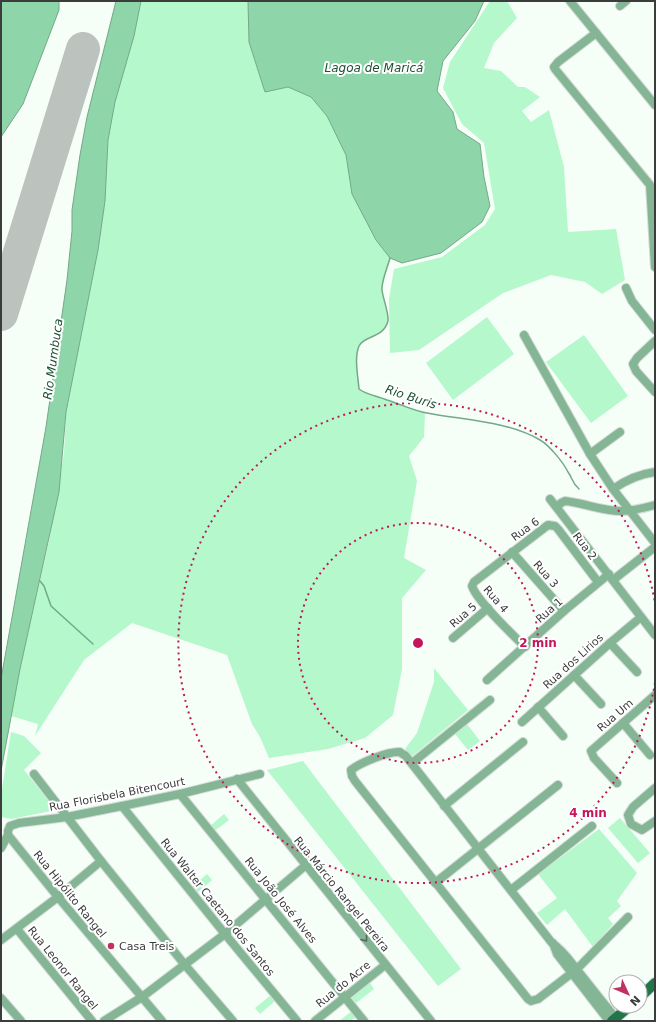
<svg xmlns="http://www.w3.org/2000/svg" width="656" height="1022" font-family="'DejaVu Sans',sans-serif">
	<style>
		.green { fill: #b4f8cc }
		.water { fill: #8ed6a9; stroke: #75a888 }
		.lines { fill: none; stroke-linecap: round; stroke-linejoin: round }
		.stream { stroke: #75a888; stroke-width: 1.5 }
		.runway { stroke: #bcc2bd; stroke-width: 34 }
		.minor-casing { stroke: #d4dbd6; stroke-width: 10 }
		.major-casing { stroke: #d4dbd6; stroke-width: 12 }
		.minor { stroke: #84b595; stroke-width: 8 }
		.major { stroke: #217548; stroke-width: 10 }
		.oneway { stroke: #54675a }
		.ring { fill: none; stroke: #c2185b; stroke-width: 2; stroke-dasharray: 2 4 }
		.poi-dot { fill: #c03261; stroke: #fff; stroke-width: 1.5 }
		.labels { text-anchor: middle; stroke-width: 4; stroke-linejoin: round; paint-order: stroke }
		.street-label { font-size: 11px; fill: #3a3d3b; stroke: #fff }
		.poi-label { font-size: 11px; fill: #3a3d3b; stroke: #fff; text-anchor: start }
		.water-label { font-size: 12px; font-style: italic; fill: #1c5133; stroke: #fff }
		.centre { fill: #c2185b; stroke: #fff; stroke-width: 2 }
		.ring-label { font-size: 12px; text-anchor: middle; font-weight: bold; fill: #c2185b; stroke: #fff; stroke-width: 4; stroke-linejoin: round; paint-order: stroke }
	</style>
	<rect width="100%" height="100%" fill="#f6fef8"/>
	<g class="green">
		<path d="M141,1H248L249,42L265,92L288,87L311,97L327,116L346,155L352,194L376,240L390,258C388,266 381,282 382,290C383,299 389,313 388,321C383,339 364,335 359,346C354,358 358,376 359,389L365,393L377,396L425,413L424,437L409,456L417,481L404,558L426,570L402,598V669L393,715L365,738L328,749L269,758L260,737L252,724L227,655L132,623L84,660L35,736L38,724L11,716L20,669L49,541L64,453L66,412L98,250L105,201L108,140L115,102L134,36Z"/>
		<polygon points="490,1 507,1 517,18 494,43 484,68 501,71 518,87 525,87 540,97 522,111 531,122 549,110 564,167 568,232 616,229 625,280 602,294 585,282 551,275 503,293 419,350 390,353 389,299 394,269 442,257 485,225 495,209 484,143 462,124 443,88 450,62"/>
		<polygon points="487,317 514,354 453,400 426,363"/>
		<polygon points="584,335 628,396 591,423 546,362"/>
		<polygon points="434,668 468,710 411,757 405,749 417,733 434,682"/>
		<polygon points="467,724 480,741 468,750 455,734"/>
		<polygon points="11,732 24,736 41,753 24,770 56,810 11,819 1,817 1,795"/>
		<polygon points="303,761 461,969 438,986 267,770"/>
		<polygon points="224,814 229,820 213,832 209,827"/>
		<polygon points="620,818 650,853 638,863 608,828"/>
		<polygon points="599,829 637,873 617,901 621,906 608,918 613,924 593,947 565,909 547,925 537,913 557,898 538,874"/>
		<polygon points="207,874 212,880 197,893 192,887"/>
		<polygon points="370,983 374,989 356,1003 351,998"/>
		<polygon points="271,995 275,1001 260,1014 255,1008"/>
		<polygon points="352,1011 357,1016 351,1021 339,1021"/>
	</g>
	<g class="water">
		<polygon points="1,1 59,1 59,10 23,104 1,137"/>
		<polygon points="116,1 141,1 134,36 115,102 108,140 105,201 98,250 66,412 59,492 20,669 1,771 1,679 46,427 67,280 72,231 72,210 80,155 87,117"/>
		<polygon points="248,1 484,1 475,21 443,61 437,91 453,112 457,129 480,144 484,177 490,206 482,222 441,253 402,263 390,258 376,240 352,194 346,155 327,116 311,97 288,87 265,92 249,42"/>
	</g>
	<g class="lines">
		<g class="stream">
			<path d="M390,258C388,266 381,282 382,290C383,299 389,313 388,321C383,339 364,335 359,346C354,358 358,376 359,389C367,395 377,396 387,400C400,404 414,411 427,413C463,420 508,421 540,440C549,445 563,462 568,472C573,479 572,483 579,489"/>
			<polyline points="40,581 44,586 51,606 93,644"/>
		</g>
		<polyline class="runway" points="1,314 83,49"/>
		<g class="minor-casing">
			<g id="minor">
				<polyline points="570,1 655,105"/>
				<polyline points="620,6 626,1"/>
				<polyline points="596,33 558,62 554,67 555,69 650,185 655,267"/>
				<polyline points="626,288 632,301 655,330"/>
				<polyline points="524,335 590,454 613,489 655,543"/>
				<polyline points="655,341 637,358 633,364 636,371 655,392"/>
				<polyline points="590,454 620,432"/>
				<path d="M613,489C626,480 639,474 655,472"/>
				<polyline points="550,499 655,635"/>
				<path d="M557,507L561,503L565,501C584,503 602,511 621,511C632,511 644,508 655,505"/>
				<polyline points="512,552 564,611"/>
				<polyline points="613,580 655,547"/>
				<polyline points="453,638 488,608"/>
				<polyline points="610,643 637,672"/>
				<path d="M525,647C512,634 477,601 472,586L474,582L548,525L555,526L558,529L598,582"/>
				<polyline points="574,675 601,704"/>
				<polyline points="487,680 564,611 609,574"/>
				<polyline points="538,707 563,736"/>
				<polyline points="522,722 610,643 641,617"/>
				<polyline points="623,723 650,755"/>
				<polyline points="412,763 490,700"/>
				<polyline points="34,774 101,861 185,965 233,1021"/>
				<polyline points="237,779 431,1021"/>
				<polyline points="617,783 594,758 591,751 655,695"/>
				<polyline points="655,788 633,807 628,815 631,824 642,830 655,821"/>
				<polyline points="180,794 364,1021"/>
				<polyline points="122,806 225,934 297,1021"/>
				<polyline points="444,806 523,742"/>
				<polyline points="8,835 8,831 10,826 19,823 67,817 122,806 180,794 260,774"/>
				<polyline points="8,835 58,897 162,1021"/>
				<polyline points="1,848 8,835"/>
				<polyline points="435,883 558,785"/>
				<polyline points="511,890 592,826"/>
				<polyline points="17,929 92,1021"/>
				<polyline points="1,940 58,897 101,861"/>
				<polyline points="553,943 557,954 609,1021"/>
				<polyline points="1,998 21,1021"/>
				<path d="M616,1018C603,1003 591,987 578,971C570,961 563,950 552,943L405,755C404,755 401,753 400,752C388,751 360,763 351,770L352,776L355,781L528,999L531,1001L538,999L577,969L628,917"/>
				<polyline points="104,1021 142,997 225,934 306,865"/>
				<polyline points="315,1021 385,965"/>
			</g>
		</g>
		<g class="major-casing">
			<g id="major">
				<polyline points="640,997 655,983"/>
				<polyline points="612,1021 630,1006"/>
			</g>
		</g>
		<use href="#minor" class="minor"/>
		<use href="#major" class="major"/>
	</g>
	<defs><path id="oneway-chevron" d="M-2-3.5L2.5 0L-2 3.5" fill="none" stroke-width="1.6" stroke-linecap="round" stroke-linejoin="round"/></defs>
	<use class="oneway" href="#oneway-chevron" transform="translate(365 939) rotate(52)"/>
	<g class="ring">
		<circle cx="418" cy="643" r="120"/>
		<path d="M655 683A240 240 0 1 1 655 603"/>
	</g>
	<circle class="poi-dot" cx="111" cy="946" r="4"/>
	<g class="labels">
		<g class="street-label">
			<text transform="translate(525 529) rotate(-36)" y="4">Rua 6</text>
			<text transform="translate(585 546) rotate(53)" y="4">Rua 2</text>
			<text transform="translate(546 574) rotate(49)" y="4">Rua 3</text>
			<text transform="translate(496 599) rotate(49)" y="4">Rua 4</text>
			<text transform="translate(549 610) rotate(-42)" y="4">Rua 1</text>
			<text transform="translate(463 615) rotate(-41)" y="4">Rua 5</text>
			<text transform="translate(573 661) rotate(-42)" y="4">Rua dos Lirios</text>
			<text transform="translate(615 715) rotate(-41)" y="4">Rua Um</text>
			<text transform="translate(117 794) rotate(-11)" y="4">Rua Florisbela Bitencourt</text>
			<text transform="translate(70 894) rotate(51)" y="4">Rua Hipólito Rangel</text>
			<text transform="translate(342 894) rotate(51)" y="4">Rua Márcio Rangel Pereira</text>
			<text transform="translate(281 900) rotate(51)" y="4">Rua João José Alves</text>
			<text transform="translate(218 907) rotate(51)" y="4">Rua Walter Caetano dos Santos</text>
			<text transform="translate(63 968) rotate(51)" y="4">Rua Leonor Rangel</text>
			<text transform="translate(343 984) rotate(-39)" y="4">Rua do Acre</text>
		</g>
		<g class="poi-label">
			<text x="119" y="950">Casa Treis</text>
		</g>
		<g class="water-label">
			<text x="374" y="72">Lagoa de Maricá</text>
			<text transform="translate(53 359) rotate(-82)" y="4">Rio Mumbuca</text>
			<text transform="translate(411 397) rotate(18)" y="4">Rio Buris</text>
		</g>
	</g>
	<circle cx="418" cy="643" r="6" class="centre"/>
	<g class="ring-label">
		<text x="538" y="647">2 min</text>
		<text x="588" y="817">4 min</text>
	</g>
	<rect width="656" height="1022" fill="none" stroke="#3a3d3b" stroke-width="4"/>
	<g transform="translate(628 994) rotate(134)"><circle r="19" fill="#ffffff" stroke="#b0b1b1"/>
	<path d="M0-3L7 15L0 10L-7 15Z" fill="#c03261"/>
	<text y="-6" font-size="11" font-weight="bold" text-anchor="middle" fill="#3a3d3b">N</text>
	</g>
</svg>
